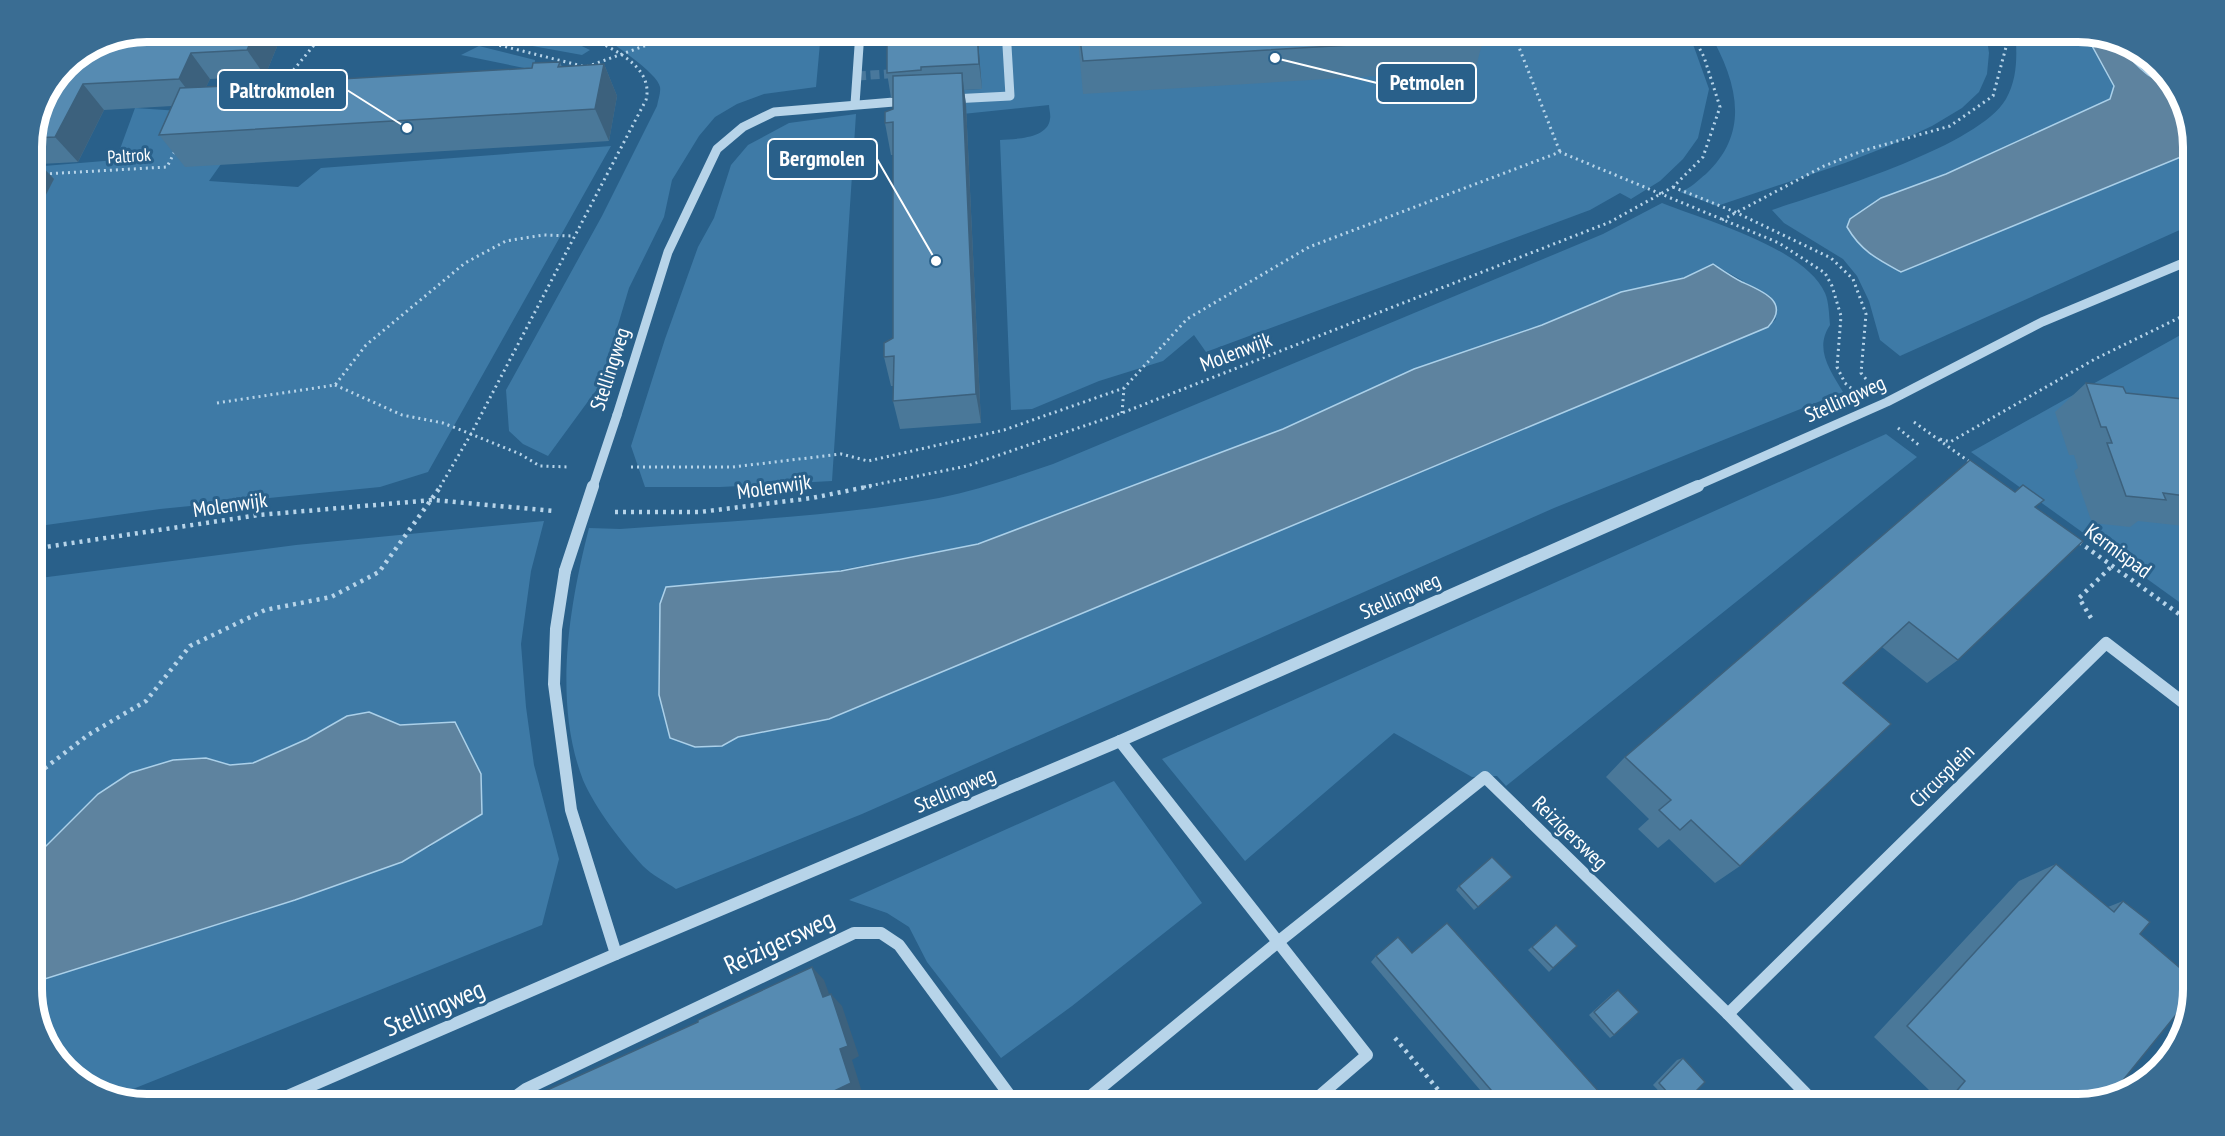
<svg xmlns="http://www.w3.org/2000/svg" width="2225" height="1136" font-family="'PT Sans Narrow',sans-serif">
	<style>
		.green { fill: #3e7aa6; fill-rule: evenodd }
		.water { fill: #5e839f; stroke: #abd0e9; stroke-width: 1.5 }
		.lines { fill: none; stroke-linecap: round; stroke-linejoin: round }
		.minor-tunnel { stroke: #49789c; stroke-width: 9; stroke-dasharray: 9 4.5; stroke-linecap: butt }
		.path-far1 { stroke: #b7d4e9; stroke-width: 3; stroke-dasharray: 2 4; stroke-linecap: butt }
		.path { stroke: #b7d4e9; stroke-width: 4.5; stroke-dasharray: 3 5; stroke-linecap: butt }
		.minor-far1 { stroke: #b7d4e9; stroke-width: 9 }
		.minor { stroke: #b7d4e9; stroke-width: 12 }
		.minor-bridge-far1 { stroke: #b7d4e9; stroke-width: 9 }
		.minor-bridge { stroke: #b7d4e9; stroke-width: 12 }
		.wall { fill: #4a7899 }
		.shaded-wall { fill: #3c617d }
		.building { fill: #568bb2; stroke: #3c617d; stroke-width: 1.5 }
		.labels { text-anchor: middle; stroke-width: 6; stroke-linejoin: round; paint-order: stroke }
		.far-street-label { font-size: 18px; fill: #fff; stroke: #29608a }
		.street-label { font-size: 21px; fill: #fff; stroke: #29608a }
		.near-street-label { font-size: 26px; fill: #fff; stroke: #29608a }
		.rim { fill: none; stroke: #fff; stroke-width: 8 }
		.leader { fill: none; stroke: #fff; stroke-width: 2 }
		.callout-dot { fill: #fff; stroke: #29608a; stroke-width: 2 }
		.callout { fill: #29608a; stroke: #fff; stroke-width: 2 }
		.callout-label { font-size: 22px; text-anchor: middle; font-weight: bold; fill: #fff }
	</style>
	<rect width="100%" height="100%" fill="#29608a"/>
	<g class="green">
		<polygon points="478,32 553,32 590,50 582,55 516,43"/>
		<path d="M596,32H821L816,87L764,94L737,104L715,117L699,136L672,180L664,217L629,288L600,385L548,456L523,444L509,431L506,390L602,216L657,106C658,100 661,93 660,87C658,73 610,42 596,32Z"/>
		<path d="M1065,32H1686L1694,47L1709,89L1698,138L1683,159L1660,181L1631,199L1620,193L1590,210L1206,352L1194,335L1163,361L1099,381L1032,409L1011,410L1000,140C1014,139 1048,139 1050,119C1051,115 1049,109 1049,105L953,115L925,92L981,89L978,41L1065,36Z"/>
		<path d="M1709,32H1986L1989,53L1987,74L1979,92L1962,108L1932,126L1891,145L1845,163L1717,206L1680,192C1691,188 1697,181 1706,174C1752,131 1736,80 1709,32Z"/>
		<path d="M2025,32L2085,33L2114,86L2110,99L1946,174L1881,198L1901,272L2193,152V224L1900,356L1880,340L1869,301L1857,276L1843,259L1784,223L1772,210C1825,192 1978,147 2006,99C2016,81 2017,62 2016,42Z"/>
		<path d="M2107,38L2129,44L2175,85C2147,81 2127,57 2107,38Z"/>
		<polygon points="479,46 535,60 534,70 461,55"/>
		<polygon points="135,108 255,116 209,181 298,187 321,168 611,146 428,472 380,487 160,509 32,527 32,167 116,160"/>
		<polygon points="856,114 832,481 720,487 645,487 631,446 665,339 698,247 714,218 731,165 748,145 789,123"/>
		<path d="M1662,203C1707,221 1805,248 1825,293C1829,302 1829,315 1830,325C1814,349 1830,370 1843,392L1554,508L862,814L676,889C666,882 652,875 643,866C622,843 595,808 583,780C553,702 569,607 589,528L620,529C726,521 834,517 939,498C978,490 1015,477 1053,464L1603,234ZM1713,264L1771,297L1776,319L1768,327L829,719L737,737L722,746L695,747L670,738L659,695L660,604L978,544L1283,429L1414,369L1542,325L1621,292L1684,278Z"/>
		<polygon points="2193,328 2193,612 1971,452"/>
		<polygon points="1886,434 1917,457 1506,786 1497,776 1472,777 1394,733 1245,861 1162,759"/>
		<polygon points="544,521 531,571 521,644 526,707 534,765 559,859 542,925 113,1097 96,1092 51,1053 32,997 32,983 295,900 430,847 443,836 482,814 455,722 400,725 369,712 347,716 307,739 253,763 230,765 206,758 173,760 130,773 32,860 32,579 296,545"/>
		<polygon points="1114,781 1202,903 1072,1006 1001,1058 927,962 909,927 887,913 849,900"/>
	</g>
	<g class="water">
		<path d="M2085,33C2092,35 2102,35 2108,39C2133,54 2139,80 2175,85L2193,140V152L1901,272C1877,259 1861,251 1847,227L1850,219L1881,198L1946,174L2110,99L2114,86Z"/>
		<path d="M1713,264C1722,270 1732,277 1742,282C1762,291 1791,302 1768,327L829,719L738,737L722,746L695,747L670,738L659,695L660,604L666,587L841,571L978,544L1283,429L1414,369L1542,325L1621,292L1684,278Z"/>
		<polygon points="369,712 400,725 455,722 481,774 482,814 402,862 295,900 32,983 32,860 98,794 130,773 173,760 206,758 230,765 253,763 307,739 347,716"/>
	</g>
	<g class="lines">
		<polyline class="minor-tunnel" points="857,76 901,73"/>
		<g class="path-far1">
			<polyline points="386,32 395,35 405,32"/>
			<polyline points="447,32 586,67 683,32"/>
			<polyline points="1513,32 1560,152"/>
			<polyline points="1036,44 1082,41"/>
			<polyline points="282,84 319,39 342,32"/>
			<polyline points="44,174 167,167 176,149"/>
			<polyline points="1673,187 1735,212 1831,258 1853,279 1866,314 1861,373 1866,379"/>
			<polyline points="1722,220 1824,166 1862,151 1950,126 1993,96 2006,47 2003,32"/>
			<polyline points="335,385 402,415 443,423 471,434 520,454 540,466 570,467"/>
			<polyline points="217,403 335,385 366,345 465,263 506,241 543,235 574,236"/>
			<polyline points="1122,413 1124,388"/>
			<polyline points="1914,422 1971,463"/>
			<polyline points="1898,428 1920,446"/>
			<polyline points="1940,439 1950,442 2095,359 2193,311"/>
			<polyline points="631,467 733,467 841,454 868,461 1004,430 1124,388 1187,319 1309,247 1560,152 1779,243 1825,273 1832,286 1841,316 1837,367 1845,383 1851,388"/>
			<path d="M440,487L471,434L646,100C655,63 604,45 577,32"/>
			<polyline points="864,487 967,466 1122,413 1610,222 1673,187 1703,157 1720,107 1704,57 1691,32"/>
		</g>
		<g class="path">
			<polyline points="615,512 700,512 812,498 871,486"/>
			<polyline points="2079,542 2193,624"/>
			<polyline points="32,549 259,515 433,500 554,511"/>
			<polyline points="2091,618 2079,598 2112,566"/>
			<polyline points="32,778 88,735 146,701 190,646 265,610 331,597 379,572 441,486"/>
			<polyline points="1395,1038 1450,1104"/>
		</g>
		<g class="minor-far1">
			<polyline points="952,99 1010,96 1007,46"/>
			<polyline points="855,104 860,32"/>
			<polyline points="617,415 668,252 717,149 743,127 774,112 906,101"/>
			<polyline points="1694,487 1887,402 2042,322 2193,259"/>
		</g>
		<g class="minor">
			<polyline points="565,571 556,629 554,684 571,810 616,954"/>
			<polyline points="1120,741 1367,1055 1310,1104"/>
			<polyline points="1728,1014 2106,643 2193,710"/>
			<polyline points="269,1104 616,954 1120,741 1698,486"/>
			<polyline points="505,1104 526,1089 854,933 881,933 899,945 1016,1104"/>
			<polyline points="1081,1104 1278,942 1485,777 1728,1014 1816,1104"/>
		</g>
		<polyline class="minor-bridge-far1" points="593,487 617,415"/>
		<polyline class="minor-bridge" points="565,571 593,486"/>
	</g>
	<g class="wall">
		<polygon points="147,32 283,32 265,76 210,79 206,87 532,68 560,62 562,67 604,64 617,96 609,141 185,167 159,135 172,106 104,110 78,162 40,164 54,179 32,222 32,140 66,65"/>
		<polygon points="887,32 1065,32 1065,36 978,41 982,89 964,90 966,105 981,423 900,429 893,401 894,386 891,386 884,357 893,338 893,155 891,155 885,123 893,109 893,98 891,98 887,73"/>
		<polygon points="1078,32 1482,32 1484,37 1475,70 1083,94 1079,51"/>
		<polygon points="2086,383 2126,393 2193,400 2193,527 2138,521 2130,527 2092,523 2074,471 2078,468 2074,455 2069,455 2055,412"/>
		<polygon points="2035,507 1958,660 1927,683 1882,647 1843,683 1740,866 1715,883 1669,839 1658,848 1638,829 1649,819 1606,777 1625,757"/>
		<polygon points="2056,864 2108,907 2123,901 2140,934 2078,1104 1919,1104 1918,1103 1929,1090 1874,1037 2019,881"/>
		<polygon points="1512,877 1474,910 1456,890 1459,886"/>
		<polygon points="1556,925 1553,968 1549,972 1528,950"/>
		<polygon points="1412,953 1610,1104 1492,1104 1371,962 1376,956"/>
		<polygon points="1618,990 1614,1035 1610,1038 1589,1015 1613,993"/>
		<polygon points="1683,1058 1683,1104 1671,1104 1653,1085 1677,1060"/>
	</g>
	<g class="shaded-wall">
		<polygon points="255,32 283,32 265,76 247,50"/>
		<polygon points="977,32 978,41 982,89 979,64"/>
		<polygon points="191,53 210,79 198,104 179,79"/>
		<polygon points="604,64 617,96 609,141 595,109"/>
		<polygon points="962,73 966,105 981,423 976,394"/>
		<polygon points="83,84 104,110 78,162 55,137"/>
		<polygon points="32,156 54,179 32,222"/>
		<polygon points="812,967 824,980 835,1010 823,997"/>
		<polygon points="831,994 842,1006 859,1056 852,1060 862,1092 837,1104 807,1104 840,1049"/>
	</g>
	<g class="building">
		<polygon points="147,32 255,32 247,50 191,53 179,79 83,84 55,137 33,138 66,65 103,40"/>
		<polygon points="887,32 977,32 979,64 921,67 921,70 887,73"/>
		<polygon points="1079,32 1482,32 1484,37 1083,61"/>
		<polygon points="560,62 558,67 604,64 595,109 159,135 180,88 227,86 229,81 257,79 255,84 532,68 533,63"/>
		<polygon points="962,73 976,394 893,401 894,356 884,357 884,343 893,338 893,122 885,123 885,112 893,109 893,76"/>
		<polygon points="2086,383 2123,387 2126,393 2193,400 2193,497 2163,493 2166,500 2126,496 2107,443 2112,443 2106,427 2101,427"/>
		<polygon points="1970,460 2015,492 2023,485 2044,500 2035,507 2083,541 1958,660 1909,622 1843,683 1891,724 1740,866 1691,820 1680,830 1659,810 1671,800 1625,757"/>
		<polygon points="1492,857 1512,877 1478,907 1459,886"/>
		<polygon points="2056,864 2114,912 2123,901 2150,922 2140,934 2193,979 2193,989 2192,995 2111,1095 2078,1104 1965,1104 1954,1094 1965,1081 1907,1026"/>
		<polygon points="1447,923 1610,1104 1503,1104 1376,956 1398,937 1412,953"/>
		<polygon points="1556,925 1577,946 1553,968 1532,947"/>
		<polygon points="812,967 823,997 831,994 848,1046 840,1049 851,1083 807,1104 536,1104 534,1096 698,1022 698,1020"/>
		<polygon points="1618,990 1639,1012 1614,1035 1594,1012"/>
		<polygon points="1683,1058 1705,1082 1683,1104 1678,1104 1659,1083"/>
	</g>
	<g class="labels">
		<g class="far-street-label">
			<text transform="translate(129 156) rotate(-4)" y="6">Paltrok</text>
		</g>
		<g class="street-label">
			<text transform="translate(1236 352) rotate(-21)" y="7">Molenwijk</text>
			<text transform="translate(610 369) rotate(-72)" y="7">Stellingweg</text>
			<text transform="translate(1845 399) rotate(-24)" y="7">Stellingweg</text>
			<text transform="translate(774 487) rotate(-8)" y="7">Molenwijk</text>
			<text transform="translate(230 505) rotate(-8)" y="7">Molenwijk</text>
			<text transform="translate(2118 551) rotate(36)" y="7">Kermispad</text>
			<text transform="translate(1400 596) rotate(-24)" y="7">Stellingweg</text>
			<text transform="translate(1942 776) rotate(-44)" y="7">Circusplein</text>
			<text transform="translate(955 790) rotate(-23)" y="7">Stellingweg</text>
			<text transform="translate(1570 833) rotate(44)" y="7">Reizigersweg</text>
		</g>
		<g class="near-street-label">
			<text transform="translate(779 942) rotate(-25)" y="9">Reizigersweg</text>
			<text transform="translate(434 1008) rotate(-23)" y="9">Stellingweg</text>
		</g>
	</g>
	<path d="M0 0H2225V1136H0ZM147 42H2078A105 105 0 0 1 2183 147V989A105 105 0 0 1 2078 1094H147A105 105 0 0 1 42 989V147A105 105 0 0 1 147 42Z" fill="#3a6d93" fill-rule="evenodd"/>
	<path class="rim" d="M147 42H2078A105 105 0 0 1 2183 147V989A105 105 0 0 1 2078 1094H147A105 105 0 0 1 42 989V147A105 105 0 0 1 147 42Z"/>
	<path class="leader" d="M1275 58L1377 83M407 128L347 90M936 261L877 159"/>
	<g class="callout-dot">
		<circle cx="1275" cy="58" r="6"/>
		<circle cx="407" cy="128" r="6"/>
		<circle cx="936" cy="261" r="6"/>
	</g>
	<g class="callout">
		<rect x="1377" y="63" width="99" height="40" rx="6"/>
		<rect x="218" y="70" width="129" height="40" rx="6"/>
		<rect x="768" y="139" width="109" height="40" rx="6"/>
	</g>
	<g class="callout-label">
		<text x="1427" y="90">Petmolen</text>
		<text x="282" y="98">Paltrokmolen</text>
		<text x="822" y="166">Bergmolen</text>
	</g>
</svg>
